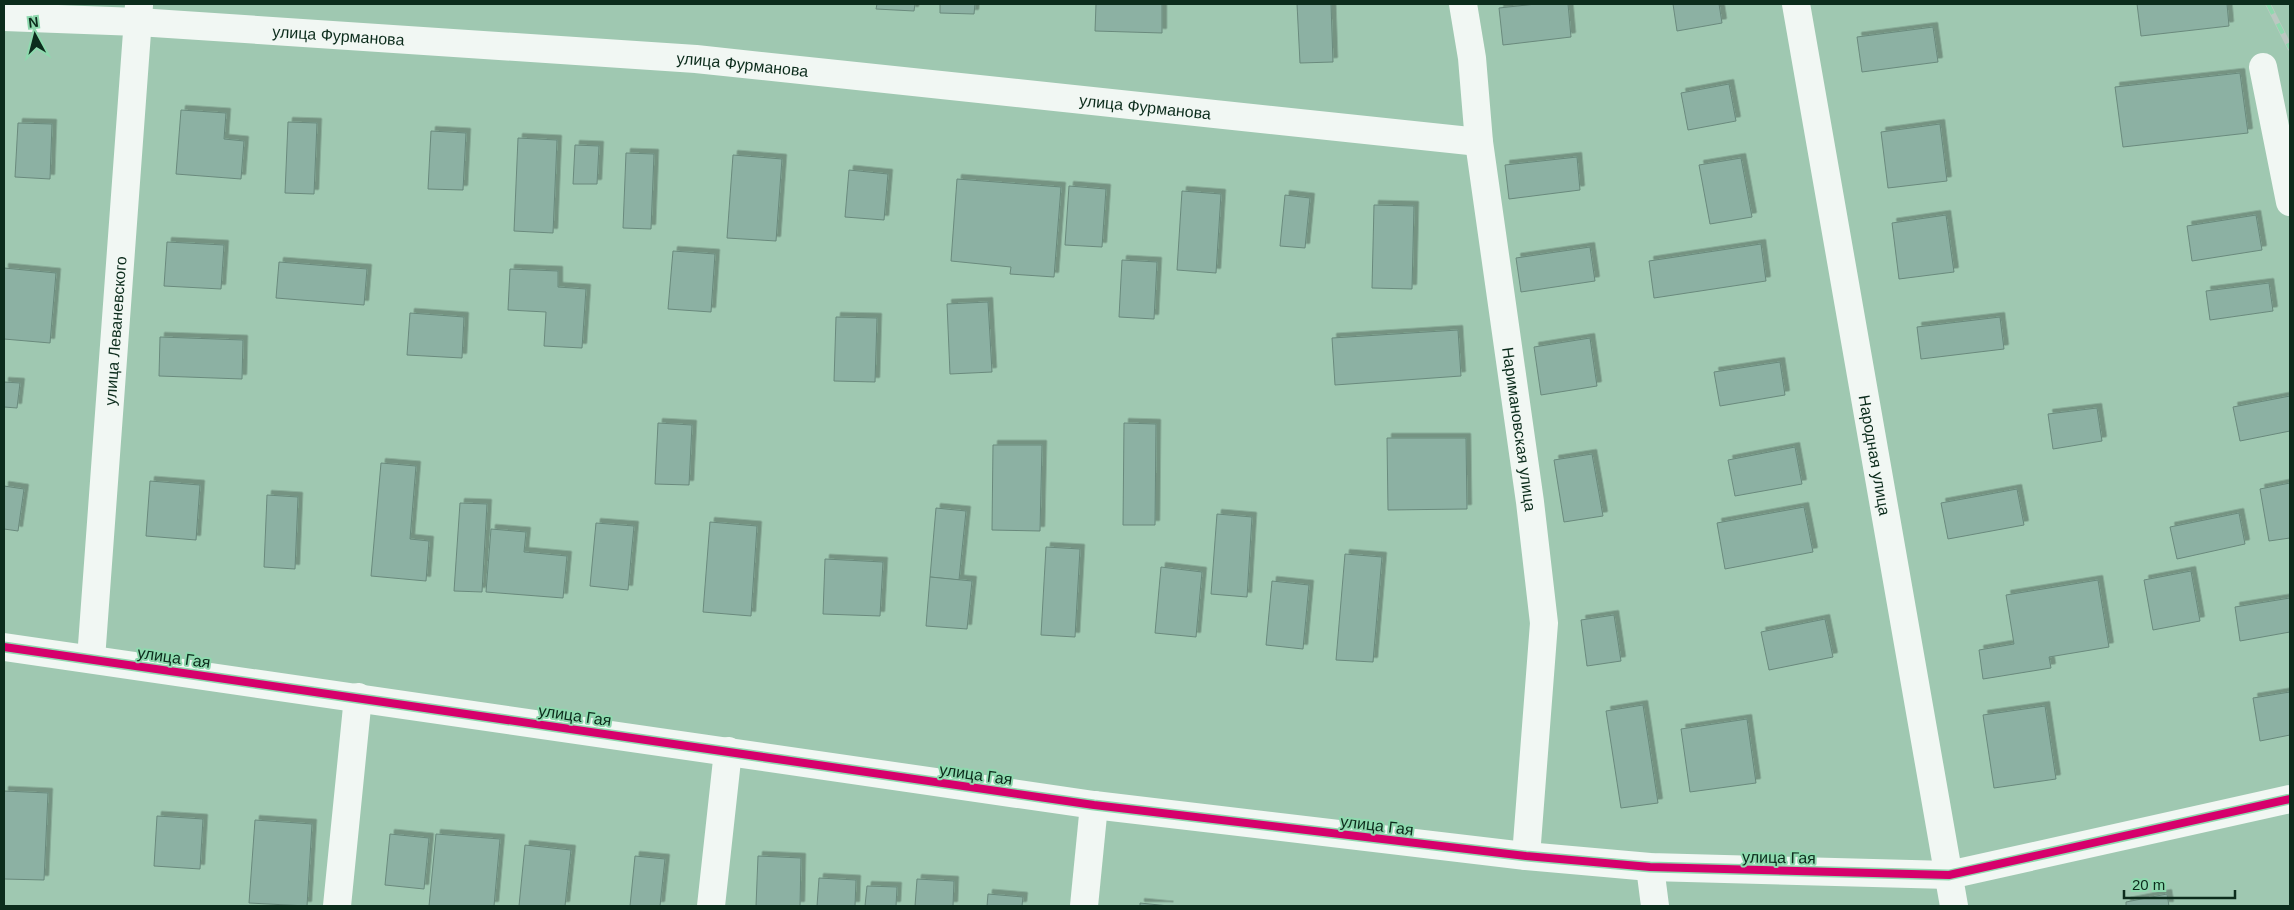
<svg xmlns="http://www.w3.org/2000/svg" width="2294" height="910" font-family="Arial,sans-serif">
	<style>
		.building { fill: #8cb1a3; stroke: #6a8a7d; filter: url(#shadow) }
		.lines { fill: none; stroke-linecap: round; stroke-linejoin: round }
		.minor { stroke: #f1f7f3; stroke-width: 28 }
		.rail-casing { stroke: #bbc8c1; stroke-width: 5.5 }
		.rail { stroke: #8ed9ae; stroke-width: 4; stroke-dasharray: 11; stroke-linecap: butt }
		.cycleway-casing { stroke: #8ed9ae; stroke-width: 11 }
		.cycleway { stroke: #d6006c; stroke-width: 8 }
		.labels { text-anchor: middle; stroke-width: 4; stroke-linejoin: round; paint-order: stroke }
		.street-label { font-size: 16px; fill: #0c2c1c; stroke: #8ed9ae }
	</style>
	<defs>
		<filter id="shadow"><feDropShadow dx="4.5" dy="-4.5" stdDeviation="0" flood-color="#0004"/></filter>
	</defs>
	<rect width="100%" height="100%" fill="#9fc8b1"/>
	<g class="building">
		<polygon points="877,4 915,4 914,11 876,9"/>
		<polygon points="940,4 975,4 974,14 940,13"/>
		<polygon points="1096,4 1162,4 1162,33 1095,31"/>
		<polygon points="1297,4 1331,4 1333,62 1300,63"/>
		<polygon points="1536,4 1568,4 1571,37 1503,45 1499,8"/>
		<polygon points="1673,4 1719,4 1722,23 1677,31"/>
		<polygon points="2137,4 2227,4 2229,26 2141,36"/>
		<polygon points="1933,27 1938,62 1862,72 1857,37"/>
		<polygon points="2240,73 2248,133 2123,147 2115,87"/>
		<polygon points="1729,84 1736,121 1688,130 1681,93"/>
		<polygon points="181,110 226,113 224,139 244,141 241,179 176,174"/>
		<polygon points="288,122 317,123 314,194 285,193"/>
		<polygon points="18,123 52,124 50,179 15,177"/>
		<polygon points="1940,124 1947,181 1888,188 1881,132"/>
		<polygon points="431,131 466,133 463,190 428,189"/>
		<polygon points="518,138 557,140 553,233 514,231"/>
		<polygon points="575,145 599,146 597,184 573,184"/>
		<polygon points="626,153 654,154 651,229 623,228"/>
		<polygon points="733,155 782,159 776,241 727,238"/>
		<polygon points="1577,157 1580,190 1509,199 1505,165"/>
		<polygon points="1741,158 1752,217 1710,224 1699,165"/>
		<polygon points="849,170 888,174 884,220 845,217"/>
		<polygon points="957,179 1061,187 1054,277 1010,274 1011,267 951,261"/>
		<polygon points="1069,186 1106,189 1102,247 1065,245"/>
		<polygon points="1182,191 1221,194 1216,273 1177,270"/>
		<polygon points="1285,195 1310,198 1305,248 1280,246"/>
		<polygon points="1374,205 1414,206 1412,289 1372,288"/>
		<polygon points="1946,215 1954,272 1899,279 1892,223"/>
		<polygon points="2256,215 2262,250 2192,261 2187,226"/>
		<polygon points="167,242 224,245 221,289 164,286"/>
		<polygon points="1761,244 1766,281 1654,298 1649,261"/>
		<polygon points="1590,247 1595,281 1521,292 1516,258"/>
		<polygon points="673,251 715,254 711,312 668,309"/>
		<polygon points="1122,260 1157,262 1154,319 1119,317"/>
		<polygon points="279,262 367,269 364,305 276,298"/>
		<polygon points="4,268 56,273 50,343 4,339"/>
		<polygon points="510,269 558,271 558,287 586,289 582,348 544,346 546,312 508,310"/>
		<polygon points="2269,283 2273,311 2210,320 2206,291"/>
		<polygon points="988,302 992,372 950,374 947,304"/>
		<polygon points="410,313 464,317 462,358 407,355"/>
		<polygon points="836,317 877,318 875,382 834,381"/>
		<polygon points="2000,317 2004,349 1921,359 1917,327"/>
		<polygon points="1458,330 1461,376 1335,385 1332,338"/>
		<polygon points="160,337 243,340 242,379 159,376"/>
		<polygon points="1590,338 1597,386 1541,395 1534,347"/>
		<polygon points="1780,362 1785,395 1720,406 1714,372"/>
		<polygon points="4,382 20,383 17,408 4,407"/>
		<polygon points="2290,396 2290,431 2240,441 2233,407"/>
		<polygon points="2097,408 2102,441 2053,449 2048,414"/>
		<polygon points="658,423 692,425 689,485 655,484"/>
		<polygon points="1124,423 1156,424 1155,525 1123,525"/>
		<polygon points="1387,438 1466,438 1467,509 1388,510"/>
		<polygon points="993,445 1042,445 1040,531 992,530"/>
		<polygon points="1795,447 1802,484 1735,496 1728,460"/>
		<polygon points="1592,454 1603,516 1564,522 1554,460"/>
		<polygon points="381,463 416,466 410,539 429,541 426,581 371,576"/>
		<polygon points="150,481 200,485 196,540 146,536"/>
		<polygon points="2290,483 2290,538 2269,541 2260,489"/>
		<polygon points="4,486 24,489 18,531 4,529"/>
		<polygon points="2017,489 2024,525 1948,539 1941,503"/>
		<polygon points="267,495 298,497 295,569 264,567"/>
		<polygon points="460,503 487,504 482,592 454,591"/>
		<polygon points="1804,507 1813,552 1725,569 1717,523"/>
		<polygon points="936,508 966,511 959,580 930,577"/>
		<polygon points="2239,513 2245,544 2177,559 2170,527"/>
		<polygon points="1217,514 1252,517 1247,597 1211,594"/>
		<polygon points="710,522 757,526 751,616 703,612"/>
		<polygon points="596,523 634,526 628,590 590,586"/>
		<polygon points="491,529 526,532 524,552 567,556 563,598 486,592"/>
		<polygon points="1046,547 1080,549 1075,637 1041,635"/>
		<polygon points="1345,554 1382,557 1373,662 1336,660"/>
		<polygon points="825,559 883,562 880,616 823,614"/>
		<polygon points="1161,567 1202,572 1196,637 1155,633"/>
		<polygon points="2191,571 2200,621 2153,630 2144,580"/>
		<polygon points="930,577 972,581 967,629 926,626"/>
		<polygon points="2098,580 2109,647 2049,657 2051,668 1983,679 1979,650 2014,644 2006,595"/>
		<polygon points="1272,581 1309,585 1303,649 1266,645"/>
		<polygon points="2290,598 2290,632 2240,641 2235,607"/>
		<polygon points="1614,615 1621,661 1587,666 1581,620"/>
		<polygon points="1825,619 1833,657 1769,670 1761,632"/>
		<polygon points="2290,692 2290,735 2260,741 2253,698"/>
		<polygon points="1643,705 1658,803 1621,808 1606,711"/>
		<polygon points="2045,706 2056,779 1994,788 1983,715"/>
		<polygon points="1747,719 1756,783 1690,792 1681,729"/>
		<polygon points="4,791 48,793 44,880 4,879"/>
		<polygon points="157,816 203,819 200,869 154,866"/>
		<polygon points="255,820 312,824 307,906 249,903"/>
		<polygon points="390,834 429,838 424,889 385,885"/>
		<polygon points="436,834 500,839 494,906 429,906"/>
		<polygon points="525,845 571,850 565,906 519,906"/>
		<polygon points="635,856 665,859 660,906 630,906"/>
		<polygon points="758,856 801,858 800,906 756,906"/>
		<polygon points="819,878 856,880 855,906 817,906"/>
		<polygon points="917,879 954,881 953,906 915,906"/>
		<polygon points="867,886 897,887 896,906 865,906"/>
		<polygon points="988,894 1023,897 1022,906 987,906"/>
		<polygon points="2167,894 2169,906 2126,906 2126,902"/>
		<polygon points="1140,903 1169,906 1140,906"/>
	</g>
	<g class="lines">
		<g class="minor">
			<path id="s1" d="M1463,4L1472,58L1479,142L1530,502L1544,623L1526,856"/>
			<path id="s2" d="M1796,4L1954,906"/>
			<path id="s3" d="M4,17L138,22L696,59L1479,142"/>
			<polyline points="2263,67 2290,202"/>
			<polyline points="4,647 1094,805 1526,856 1650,867 1949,875 2290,799"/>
			<path id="s4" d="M91,659L139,5"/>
			<polyline points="1650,867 1655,906"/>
			<polyline points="337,906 358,697"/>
			<polyline points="711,906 728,751"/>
			<polyline points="1084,906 1094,805"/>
		</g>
		<g class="rail-casing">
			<polyline id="rail" points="2268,4 2290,48"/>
		</g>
		<use href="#rail" class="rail"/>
		<g class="cycleway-casing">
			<polyline id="cycleway" points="4,647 1094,805 1526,856 1650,867 1949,875 2290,799"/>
		</g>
		<use href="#cycleway" class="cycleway"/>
	</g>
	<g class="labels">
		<g class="street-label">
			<text dy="6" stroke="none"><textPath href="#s3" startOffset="335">улица Фурманова</textPath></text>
			<text dy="6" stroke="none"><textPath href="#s3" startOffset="740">улица Фурманова</textPath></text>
			<text dy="6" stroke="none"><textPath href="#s3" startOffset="1145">улица Фурманова</textPath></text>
			<text dy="6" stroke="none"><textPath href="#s4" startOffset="329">улица Леваневского</textPath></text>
			<text dy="6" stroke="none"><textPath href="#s1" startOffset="429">Наримановская улица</textPath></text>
			<text dy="6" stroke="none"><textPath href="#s2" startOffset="458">Народная улица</textPath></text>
			<text transform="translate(174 657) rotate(8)" y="6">улица Гая</text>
			<text transform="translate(575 715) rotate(8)" y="6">улица Гая</text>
			<text transform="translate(976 774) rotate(8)" y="6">улица Гая</text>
			<text transform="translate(1377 825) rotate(7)" y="6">улица Гая</text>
			<text transform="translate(1779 857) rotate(1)" y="6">улица Гая</text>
		</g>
	</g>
	<rect width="2294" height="910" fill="none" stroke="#0c2c1c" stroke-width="10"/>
	<g transform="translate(35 35) rotate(353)" stroke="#8ed9ae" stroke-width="4" paint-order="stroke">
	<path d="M0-4L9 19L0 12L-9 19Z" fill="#0c2c1c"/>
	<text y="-8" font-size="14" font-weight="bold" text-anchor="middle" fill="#0c2c1c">N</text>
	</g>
	<path d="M2124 890v8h111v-8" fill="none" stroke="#0c2c1c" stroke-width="2.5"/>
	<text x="2132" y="890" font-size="15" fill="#0c2c1c" stroke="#8ed9ae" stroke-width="4" paint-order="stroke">20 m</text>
</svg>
